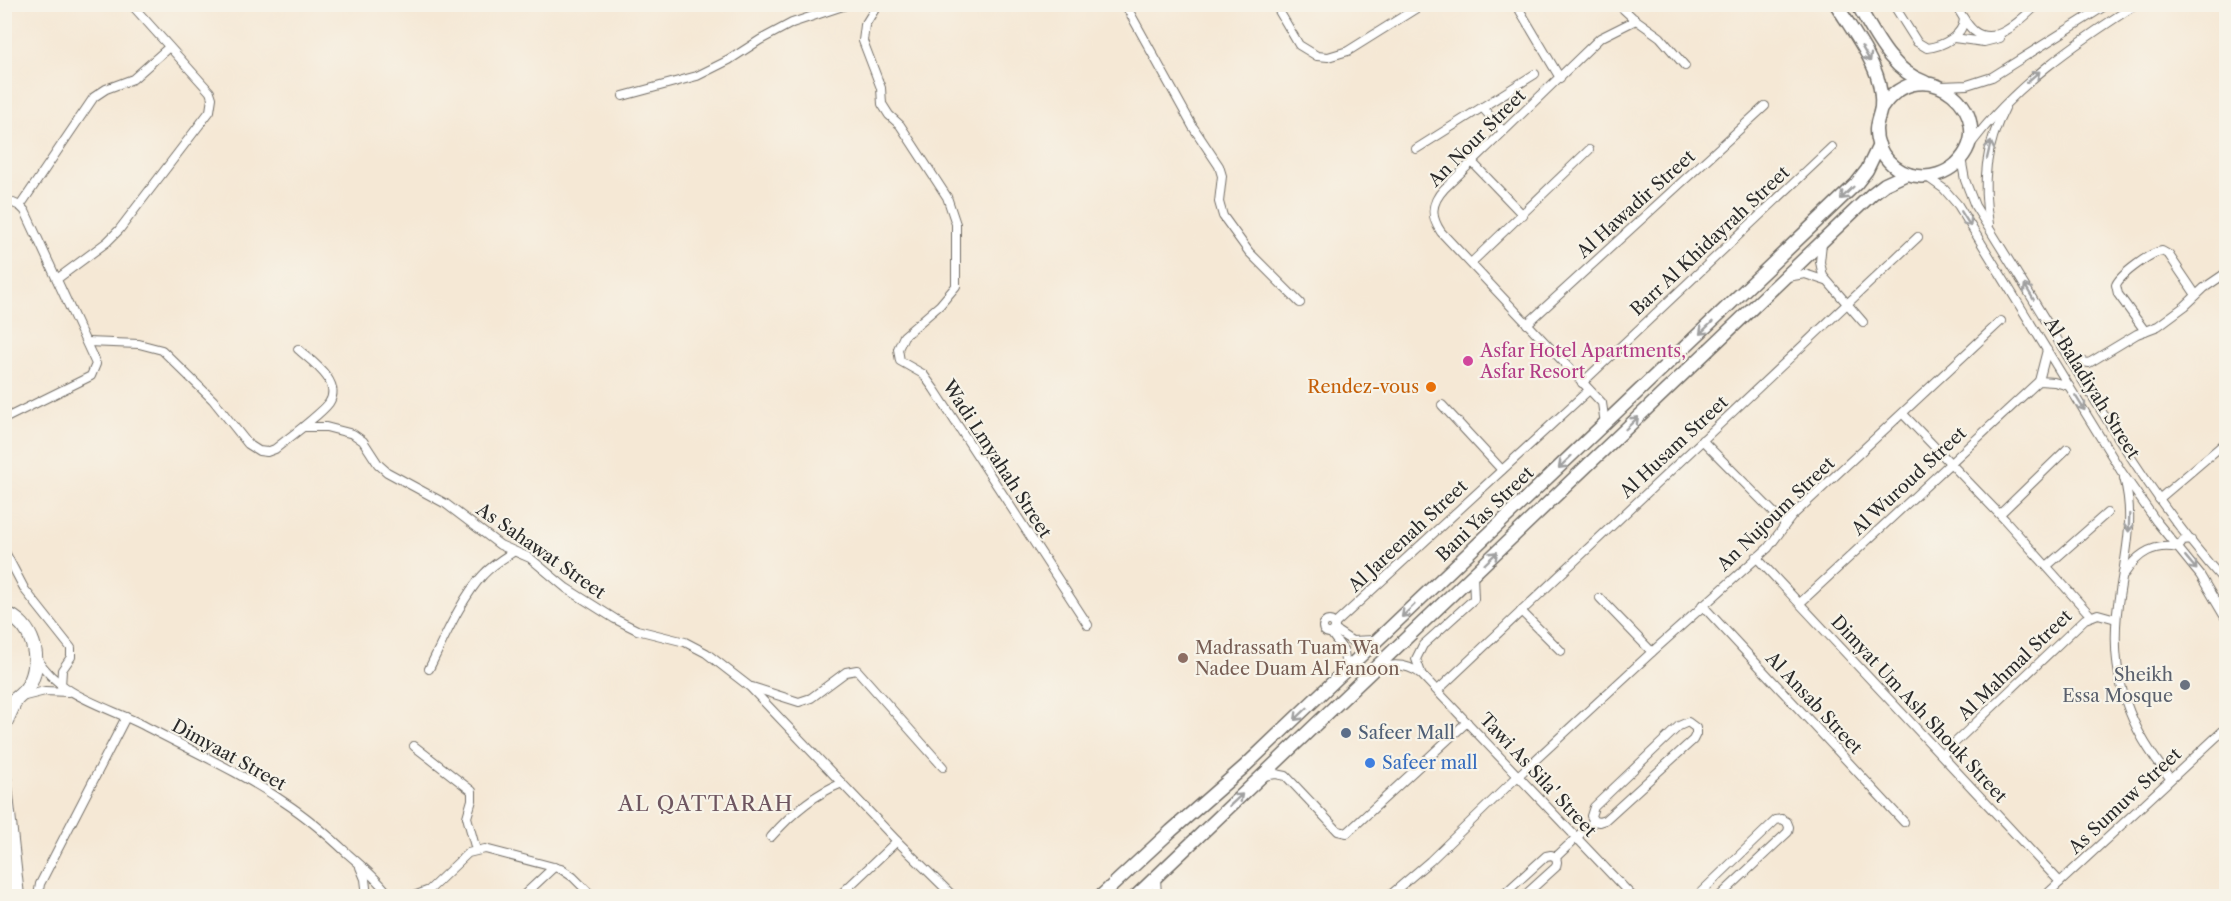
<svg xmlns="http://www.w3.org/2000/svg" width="2231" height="901" font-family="'Libre Caslon Text',serif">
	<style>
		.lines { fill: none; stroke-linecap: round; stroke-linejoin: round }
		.street-casing { stroke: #726d66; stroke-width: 10 }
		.primary-casing { stroke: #726d66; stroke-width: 15 }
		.highway-casing { stroke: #726d66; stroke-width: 16 }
		.street { stroke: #fff; stroke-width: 8 }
		.primary { stroke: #fff; stroke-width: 12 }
		.highway { stroke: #fff; stroke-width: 14 }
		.oneway { stroke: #a0a0a0 }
		.hotel-dot { fill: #d1479c; stroke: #f7f3e8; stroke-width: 2 }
		.food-dot { fill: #e8710a; stroke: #f7f3e8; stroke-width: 2 }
		.education-dot { fill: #8d6e63; stroke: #f7f3e8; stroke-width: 2 }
		.worship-dot { fill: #6b7280; stroke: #f7f3e8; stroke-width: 2 }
		.service-dot { fill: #5c6f8a; stroke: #f7f3e8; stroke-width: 2 }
		.shop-dot { fill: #3f7fe0; stroke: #f7f3e8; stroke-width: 2 }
		.labels { text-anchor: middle; stroke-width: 4.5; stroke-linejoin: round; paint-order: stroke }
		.street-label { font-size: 18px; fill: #2b2b2b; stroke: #f7f3e8 }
		.hotel-label { font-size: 18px; fill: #b23c85; stroke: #f7f3e8; text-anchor: start }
		.food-label { font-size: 18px; fill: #c56008; stroke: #f7f3e8; text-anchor: end }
		.education-label { font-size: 18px; fill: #785e54; stroke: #f7f3e8; text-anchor: start }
		.worship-label { font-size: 18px; fill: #5b616d; stroke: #f7f3e8; text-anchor: end }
		.service-label { font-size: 18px; fill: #4e5e75; stroke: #f7f3e8; text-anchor: start }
		.shop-label { font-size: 18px; fill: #366cbe; stroke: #f7f3e8; text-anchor: start }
		.quarter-label { font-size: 21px; letter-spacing: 1.5px; fill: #6f5660; stroke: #f7f3e8 }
	</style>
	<rect width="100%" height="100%" fill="#f7f3e8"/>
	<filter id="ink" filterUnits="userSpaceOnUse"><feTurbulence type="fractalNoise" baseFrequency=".0167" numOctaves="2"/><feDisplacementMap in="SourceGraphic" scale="12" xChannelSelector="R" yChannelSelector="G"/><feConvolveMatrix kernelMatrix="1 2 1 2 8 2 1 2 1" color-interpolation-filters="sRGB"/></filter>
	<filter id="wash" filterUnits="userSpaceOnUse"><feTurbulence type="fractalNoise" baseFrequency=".008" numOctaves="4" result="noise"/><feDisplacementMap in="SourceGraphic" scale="24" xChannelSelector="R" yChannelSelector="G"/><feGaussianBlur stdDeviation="1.35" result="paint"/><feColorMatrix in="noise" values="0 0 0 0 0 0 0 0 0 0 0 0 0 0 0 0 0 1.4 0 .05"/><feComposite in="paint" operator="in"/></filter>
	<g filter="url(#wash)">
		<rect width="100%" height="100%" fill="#f5e8d5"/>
	</g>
	<g filter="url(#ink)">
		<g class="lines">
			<g class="street-casing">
				<g id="street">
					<polyline points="878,4 865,25 863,41 881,88 882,104 889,115 900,125 947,197 956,224 956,286 940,305 904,336 898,349 900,361 923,374 934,389 1088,625"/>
					<polyline points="1125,4 1193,127 1219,166 1222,176 1219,202 1223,216 1249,252 1300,303"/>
					<polyline points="1275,4 1299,45 1317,56 1328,57 1348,51 1423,4"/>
					<polyline points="1516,4 1560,78"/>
					<polyline points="1618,4 1632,17 1660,37 1685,66"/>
					<path d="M1893,4L1917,42L1927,48C1943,46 1963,36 1964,19"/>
					<path d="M1955,4C1961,13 1966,25 1974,31C1995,48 2023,18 2038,4"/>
					<polyline points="1954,38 1984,42 2000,38"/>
					<polyline points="1942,86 1967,85 1992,77 2108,4"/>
					<polyline points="623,96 697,76 729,60 760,40 792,23 849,4"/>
					<polyline points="1482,107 1503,131"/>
					<path d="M1970,145C2015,85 2074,44 2137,4"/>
					<polyline points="1416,149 1535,74"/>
					<path d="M1961,158L1965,180L1975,206C2011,263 2046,321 2081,378C2125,450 2170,521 2226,583"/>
					<polyline points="1472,162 1523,215"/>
					<polyline points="1927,177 1944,189 1958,205 2121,471 2156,521 2200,575 2226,619"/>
					<polyline points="4,199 20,206 25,211 96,364 91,376 4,419"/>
					<polyline points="20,206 94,97 106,89 133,79 169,47"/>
					<path d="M1989,224C1982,182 1985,147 2005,108"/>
					<polyline points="1822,243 1820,262 1823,276 1863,322"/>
					<polyline points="1471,263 1589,150"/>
					<polyline points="1787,277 1805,274 1826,281"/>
					<polyline points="57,279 107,242 119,230 210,111 212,98 210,92 131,4"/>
					<polyline points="1527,324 1765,106"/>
					<path d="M2145,331L2118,294L2116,285C2120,275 2151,252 2162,251L2169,255L2196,295"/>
					<polyline points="87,342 139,344 162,350 213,400 248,444 259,451 267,452 275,449 303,427 326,427 353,434 363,441 378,464 387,472 446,504 500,545 530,558 566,588 615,619 637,630 685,642 706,653 750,687 897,841 953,896"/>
					<path d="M298,349C311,361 343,382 329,403C323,411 312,419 304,426"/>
					<polyline points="2070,360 2089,363 2137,334 2158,326 2185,306 2204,288 2226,273"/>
					<polyline points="2039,381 2054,382 2069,386"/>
					<polyline points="1582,383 1832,147"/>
					<polyline points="1442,405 1502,470"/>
					<polyline points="1903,414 2005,520 2091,616"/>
					<path d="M1605,424L1602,403L1441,232C1430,216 1431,203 1444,189L1600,38L1636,20"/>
					<polyline points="1702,440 1785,524"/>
					<path d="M2124,478C2135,516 2126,553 2120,591C2107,665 2123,721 2170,778"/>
					<polyline points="2159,499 2226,442"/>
					<polyline points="2000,514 2067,449"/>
					<polyline points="4,550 25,590 71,648 71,657 62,670 61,686"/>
					<polyline points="1756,557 2060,882"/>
					<polyline points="2047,566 2107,513"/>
					<path d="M2125,573C2138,553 2154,543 2178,548L2183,541L2191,540"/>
					<polyline points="1600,598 1652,652"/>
					<polyline points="1800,603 2039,381 2047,350"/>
					<polyline points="1702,605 1904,822"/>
					<polyline points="1521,611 1561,651"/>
					<circle cx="1329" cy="627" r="6"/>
					<polyline points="1335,624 1589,390"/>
					<polyline points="1335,630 1352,641 1374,640"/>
					<polyline points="1331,633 1344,651 1346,671"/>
					<path d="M37,658C59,696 106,706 143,725C190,750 240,772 284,802C307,817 328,835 348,854C363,867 378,880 390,896"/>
					<path d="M1378,668C1394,663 1408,664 1421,674L1632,896"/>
					<path d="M429,669C443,641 462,597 483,575C492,565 502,559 513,552"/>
					<polyline points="1421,673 1416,659 1423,645 1474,599 1473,575"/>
					<polyline points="752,687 799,702 811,698 846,672 857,670 943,767"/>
					<polyline points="1438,690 1918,237"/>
					<polyline points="21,697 45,691 68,692"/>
					<polygon points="1688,722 1696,728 1696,734 1693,740 1605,820 1599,822 1594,821 1591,816 1594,807 1679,726"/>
					<polyline points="414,746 472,791 472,800 467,817 476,850"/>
					<polyline points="1942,755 2085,619 2098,614 2116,619"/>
					<polyline points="1263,776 1276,774 1286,776 1338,831 1347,833 1467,722"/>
					<path d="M771,837C791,814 814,794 842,783"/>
					<polyline points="1556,857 1594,821"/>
					<polyline points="360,867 365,879 367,896"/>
					<polyline points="1156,878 1157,896"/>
					<polyline points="38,896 40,884 126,717"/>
					<polyline points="414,896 427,891"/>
					<polyline points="423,896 468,853 485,849 561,869 573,877 592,896"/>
					<polyline points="523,896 554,867"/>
					<polyline points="839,896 897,841"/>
					<polyline points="1389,896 1430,861 1518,776 1652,652 1768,548 1792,516 2001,321"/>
					<polyline points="1502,896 1546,856 1551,855 1556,857 1557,862 1556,867 1524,896"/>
					<polyline points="1697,896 1776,820 1782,819 1787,822 1789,827 1788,832 1720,896"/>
					<polyline points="2045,896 2226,728"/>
				</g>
			</g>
			<g class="primary-casing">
				<g id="primary">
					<path d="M1836,4C1850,27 1868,51 1877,76C1880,86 1882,97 1881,107C1880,115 1876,122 1876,130C1876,153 1895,174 1918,176C1931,178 1946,173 1956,164C2005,117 1923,44 1881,109"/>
					<path d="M1857,4C1875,34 1890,70 1925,82"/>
					<polyline points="1101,896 1171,831 1244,767 1856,184 1867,170 1879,145"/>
					<polyline points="1136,896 1872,194 1885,184 1907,174"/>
				</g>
			</g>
			<g class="highway-casing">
				<g id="highway">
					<path d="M4,613C33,623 43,659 29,685C23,695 14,701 4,707"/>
					<polyline points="4,725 15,701"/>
					<polyline points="4,777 17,896"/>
				</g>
			</g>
			<use href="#street" class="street"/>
			<use href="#primary" class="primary"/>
			<use href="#highway" class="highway"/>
		</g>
		<defs><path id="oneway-shaft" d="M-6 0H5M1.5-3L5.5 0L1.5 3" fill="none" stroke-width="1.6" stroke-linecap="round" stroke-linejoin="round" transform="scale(1.5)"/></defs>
		<g class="oneway">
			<use href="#oneway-shaft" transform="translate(1866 54) rotate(60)"/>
			<use href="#oneway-shaft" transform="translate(2033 77) rotate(-40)"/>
			<use href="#oneway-shaft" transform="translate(1989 150) rotate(-77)"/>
			<use href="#oneway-shaft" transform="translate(1847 193) rotate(136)"/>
			<use href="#oneway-shaft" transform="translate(1966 219) rotate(58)"/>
			<use href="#oneway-shaft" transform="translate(2029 292) rotate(-121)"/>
			<use href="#oneway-shaft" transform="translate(1706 328) rotate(136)"/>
			<use href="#oneway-shaft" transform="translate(2080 403) rotate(58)"/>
			<use href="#oneway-shaft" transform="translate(1632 423) rotate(-44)"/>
			<use href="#oneway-shaft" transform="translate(1565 462) rotate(136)"/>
			<use href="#oneway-shaft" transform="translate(2129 523) rotate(92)"/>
			<use href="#oneway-shaft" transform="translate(1491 558) rotate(-44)"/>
			<use href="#oneway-shaft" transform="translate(2191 563) rotate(50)"/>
			<use href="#oneway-shaft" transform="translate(1408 611) rotate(136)"/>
			<use href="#oneway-shaft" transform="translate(1301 714) rotate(136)"/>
			<use href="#oneway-shaft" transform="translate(1236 800) rotate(-43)"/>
		</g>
	</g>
	<circle class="hotel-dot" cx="1468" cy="361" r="6"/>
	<circle class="food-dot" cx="1431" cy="387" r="6"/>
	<circle class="education-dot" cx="1183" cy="658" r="6"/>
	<circle class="worship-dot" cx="2185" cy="685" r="6"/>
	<circle class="service-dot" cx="1346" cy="733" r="6"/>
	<circle class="shop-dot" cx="1370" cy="763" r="6"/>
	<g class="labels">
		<g class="street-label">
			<text transform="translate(1477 138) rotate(-45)" y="6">An Nour Street</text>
			<text transform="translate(1636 204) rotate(-42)" y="6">Al Hawadir Street</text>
			<text transform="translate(1710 241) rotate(-43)" y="6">Barr Al Khidayrah Street</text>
			<text transform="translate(2092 388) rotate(58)" y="6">Al Baladiyah Street</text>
			<text transform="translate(1674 447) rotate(-43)" y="6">Al Husam Street</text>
			<text transform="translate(997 459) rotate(57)" y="6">Wadi Lmyahah Street</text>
			<text transform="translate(1909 481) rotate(-43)" y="6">Al Wuroud Street</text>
			<text transform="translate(1485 514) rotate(-44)" y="6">Bani Yas Street</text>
			<text transform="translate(1776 514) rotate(-44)" y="6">An Nujoum Street</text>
			<text transform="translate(1408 536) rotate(-43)" y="6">Al Jareenah Street</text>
			<text transform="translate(541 551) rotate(35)" y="6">As Sahawat Street</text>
			<text transform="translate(2015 665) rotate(-44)" y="6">Al Mahmal Street</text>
			<text transform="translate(1814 703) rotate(47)" y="6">Al Ansab Street</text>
			<text transform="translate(1919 709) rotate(47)" y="6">Dimyat Um Ash Shouk Street</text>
			<text transform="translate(229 755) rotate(29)" y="6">Dimyaat Street</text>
			<text transform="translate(1538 775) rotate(47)" y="6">Tawi As Sila' Street</text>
			<text transform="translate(2125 801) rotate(-43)" y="6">As Sumuw Street</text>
		</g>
		<g class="hotel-label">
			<text x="1480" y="357">Asfar Hotel Apartments,<tspan x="1480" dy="21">Asfar Resort</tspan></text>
		</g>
		<g class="food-label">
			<text x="1419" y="393">Rendez-vous</text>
		</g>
		<g class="education-label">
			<text x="1195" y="654">Madrassath Tuam Wa<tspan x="1195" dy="21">Nadee Duam Al Fanoon</tspan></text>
		</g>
		<g class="worship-label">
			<text x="2173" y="681">Sheikh<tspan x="2173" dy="21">Essa Mosque</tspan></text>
		</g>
		<g class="service-label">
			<text x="1358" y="739">Safeer Mall</text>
		</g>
		<g class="shop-label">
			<text x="1382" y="769">Safeer mall</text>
		</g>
		<g class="quarter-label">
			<text x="706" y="811">AL QATTARAH</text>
		</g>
	</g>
	<rect width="2231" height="901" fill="none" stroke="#f7f3e8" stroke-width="24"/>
</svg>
